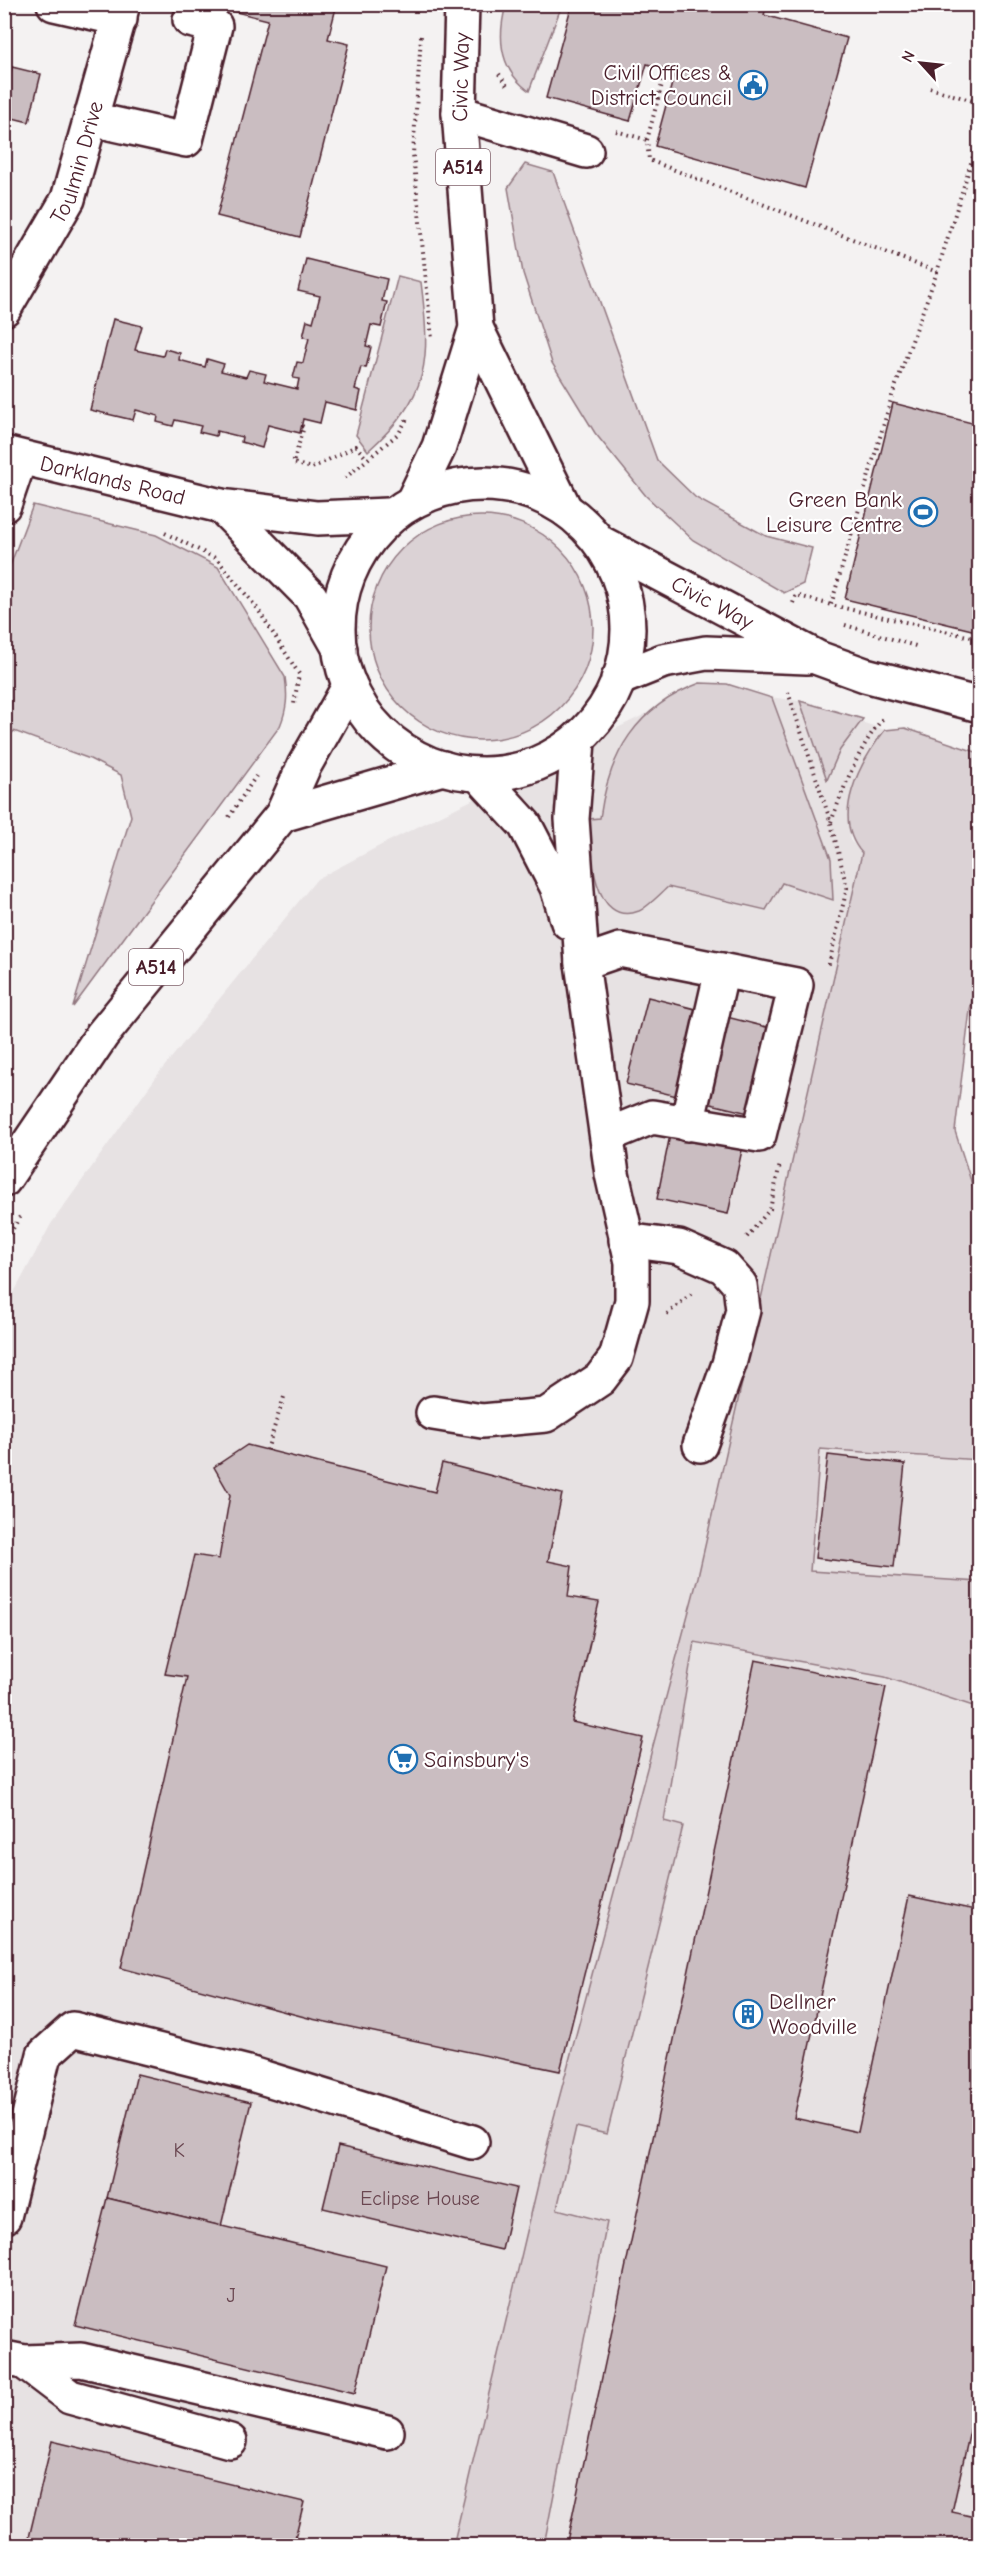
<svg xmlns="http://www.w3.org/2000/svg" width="984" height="2550" font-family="'Comic Neue',sans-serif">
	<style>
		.built { fill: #e7e2e3 }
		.green { fill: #dbd2d5; stroke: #927880; stroke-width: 1.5 }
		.building { fill: #cabdc1; stroke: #4a1f2b; stroke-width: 1.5 }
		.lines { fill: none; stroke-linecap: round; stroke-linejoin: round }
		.minor-casing { stroke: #4a1f2b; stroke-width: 38 }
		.major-casing { stroke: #4a1f2b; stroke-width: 38 }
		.path { stroke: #4a1f2b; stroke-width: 4; stroke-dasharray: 1.5 4.5; stroke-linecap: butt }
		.minor { stroke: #fff; stroke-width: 33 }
		.major { stroke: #fff; stroke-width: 33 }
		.labels { text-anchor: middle; stroke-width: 4.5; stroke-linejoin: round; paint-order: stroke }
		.number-label { font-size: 20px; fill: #6a4650 }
		.shield { fill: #fff; stroke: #80626b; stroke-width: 1.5 }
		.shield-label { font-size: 21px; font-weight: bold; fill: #4a1f2b }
		.poi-label { font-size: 22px; fill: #4a1f2b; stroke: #fff; text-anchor: end }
		.street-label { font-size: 22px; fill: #4a1f2b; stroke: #fff }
	</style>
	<rect width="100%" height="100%" fill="#f4f2f2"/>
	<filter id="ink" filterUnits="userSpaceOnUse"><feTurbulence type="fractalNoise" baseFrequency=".0167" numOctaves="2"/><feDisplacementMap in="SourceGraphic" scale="12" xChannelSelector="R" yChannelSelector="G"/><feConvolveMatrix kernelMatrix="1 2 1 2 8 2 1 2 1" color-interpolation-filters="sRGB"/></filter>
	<g filter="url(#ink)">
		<polygon class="built" points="698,688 800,701 885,730 868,752 848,813 850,840 862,853 809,1571 820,1449 979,1460 979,2545 5,2546 5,1309 51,1224 159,1073 317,879 387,842"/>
		<g class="green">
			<path d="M506,5H562L529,91C500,70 497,38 506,5Z"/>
			<polygon points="525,164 553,172 657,460 696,498 766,536 812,548 803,584 784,593 693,540 646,496 595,433 552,363 523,273 508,188"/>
			<path d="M398,276L421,282C431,362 430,395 368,451L356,435Z"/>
			<path d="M33,505L156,535L218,567L285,677C288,696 287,709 280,726L73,1007L131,816L121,775L90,759L14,731L5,740V579Z"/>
			<circle cx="481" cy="628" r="112"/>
			<path d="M700,683L727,684L772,698L831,859L833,900L782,883L766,910L668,887C660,894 648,907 639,911C592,929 590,847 589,819L600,818C609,753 636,707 700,683Z"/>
			<polygon points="800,701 863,719 840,750 827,780"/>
			<path d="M905,728L979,753V965L970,1010L955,1131L979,1206V1460L820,1449L810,1571L979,1582V1708L885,1677L694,1642L664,1821L683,1826L607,2134L576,2127L557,2209L607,2222L544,2545L453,2546L553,2121L698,1577L862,853C830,817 860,762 885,730Z"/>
		</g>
		<g class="building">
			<polygon points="216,4 337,4 328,39 349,44 300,237 217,216 268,20 216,7"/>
			<polygon points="572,4 767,4 764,15 847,38 805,188 655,146 675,72 647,64 630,121 546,98"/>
			<polygon points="4,65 12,67 4,96"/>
			<polygon points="12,67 41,74 29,122 4,116 4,96"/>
			<polygon points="306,259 387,279 382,301 387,302 381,327 371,325 366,346 371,347 366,368 361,367 355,389 361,391 357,410 325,402 320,423 303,419 300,433 268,425 262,448 241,442 242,437 217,431 216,436 199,432 201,426 175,420 173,426 157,422 158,416 136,410 133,420 90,410 113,319 142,326 135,350 163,356 165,349 180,353 179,360 205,367 207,359 224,364 221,371 246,377 249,370 266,374 264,381 297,389 299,379 293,378 297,362 303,363 309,338 303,337 307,320 313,322 320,296 298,291"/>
			<polygon points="893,403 980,425 980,632 845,599"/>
			<polygon points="648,997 798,1035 778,1120 626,1084"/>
			<polygon points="670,1135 742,1150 728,1214 657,1199"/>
			<polygon points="247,1445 435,1492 442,1463 562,1494 548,1561 572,1566 568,1597 599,1602 572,1722 643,1738 560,2071 312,2019 121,1968 187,1677 165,1674 194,1555 219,1559 230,1495 214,1467"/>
			<polygon points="828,1455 905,1464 894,1567 815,1558"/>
			<polygon points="755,1660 886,1687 794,2118 858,2132 909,1896 980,1911 980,2386 952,2512 980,2518 980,2546 797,2546 783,2543 783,2546 566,2546"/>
			<polygon points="137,2074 251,2102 221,2226 107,2198"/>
			<polygon points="338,2146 516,2188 502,2250 323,2208"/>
			<polygon points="107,2198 386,2266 355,2393 75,2325"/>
			<polygon points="52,2441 304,2502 293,2546 27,2546"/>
		</g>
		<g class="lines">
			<g class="minor-casing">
				<g id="minor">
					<polyline points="54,4 120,19"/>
					<polyline points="459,113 586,151"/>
					<polyline points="91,119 186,140 215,26 190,20"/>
					<path id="s1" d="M4,309L68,199L123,4"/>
					<path id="s2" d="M4,453L221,506L317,518L388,515"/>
					<polyline points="4,505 20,458"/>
					<polyline points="221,506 310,596 340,649"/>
					<path id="s3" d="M605,545L818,658L865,675L980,705"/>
					<polyline points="618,679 663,661 706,653 807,657"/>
					<polyline points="480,776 525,825 557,887 568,922"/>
					<polyline points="582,963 620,950 796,985 759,1135 652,1117 608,1135"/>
					<polyline points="687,1124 722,970"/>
					<polyline points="626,1240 679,1247 724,1267 740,1285 743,1310 729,1364 700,1445"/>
					<polyline points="433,1413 482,1421 546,1415 600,1379 616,1358 632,1301 632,1262 612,1174 582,963 572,819 578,741"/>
					<polyline points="4,2217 44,2055 73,2029 248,2073 472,2142"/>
					<polyline points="4,2358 24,2362 81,2360 387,2432"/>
					<polyline points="24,2362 70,2397 230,2441"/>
				</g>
			</g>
			<g class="major-casing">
				<g id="major">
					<polyline points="476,328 565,509"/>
					<circle cx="483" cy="629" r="145"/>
					<path id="s4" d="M413,501L439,447L476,328L459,113L462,4"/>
					<polyline points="282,815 443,768"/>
					<polyline points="4,1180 102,1035 282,815 304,766 350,685"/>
				</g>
			</g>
			<g class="path">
				<polyline points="421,36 413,154 432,339"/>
				<polyline points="666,69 647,140 649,160 937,272"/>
				<polyline points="499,74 508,87"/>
				<polyline points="930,88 980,103"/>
				<polyline points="616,131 647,140"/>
				<polyline points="980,134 937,272 892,396 831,605 980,639"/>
				<polyline points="302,426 304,427 293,463 312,468 356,446 367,459"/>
				<polyline points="345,478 399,433 407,419"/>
				<polyline points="165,533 217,559 257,608 299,674 294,704"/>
				<polyline points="793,603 796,595 831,605"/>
				<polyline points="845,625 919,647"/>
				<polyline points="788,692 831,823 847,888 828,968"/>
				<polyline points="229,817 256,776"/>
				<path d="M831,822C845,785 858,748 884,717"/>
				<polyline points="747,1237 770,1209 780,1164"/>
				<polyline points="4,1244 22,1213"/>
				<polyline points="667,1314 691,1294"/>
				<polyline points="267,1450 284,1397"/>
			</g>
			<use href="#minor" class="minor"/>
			<use href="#major" class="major"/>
		</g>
	</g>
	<defs>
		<g id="civic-ring" transform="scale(1.5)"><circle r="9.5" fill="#fff" stroke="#1f6fb2" stroke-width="1.5"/><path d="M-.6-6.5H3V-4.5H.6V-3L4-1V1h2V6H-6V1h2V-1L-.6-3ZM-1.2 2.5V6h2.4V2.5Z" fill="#1f6fb2"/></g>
		<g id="stadium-ring" transform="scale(1.5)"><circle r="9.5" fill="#fff" stroke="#1f6fb2" stroke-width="1.5"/><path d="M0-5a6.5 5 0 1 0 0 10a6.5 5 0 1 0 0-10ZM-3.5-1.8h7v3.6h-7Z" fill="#1f6fb2"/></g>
		<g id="supermarket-ring" transform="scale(1.5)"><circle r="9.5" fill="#fff" stroke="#1f6fb2" stroke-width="1.5"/><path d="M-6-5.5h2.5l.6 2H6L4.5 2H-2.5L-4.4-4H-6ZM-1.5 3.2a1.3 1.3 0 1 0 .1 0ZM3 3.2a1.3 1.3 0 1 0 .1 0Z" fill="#1f6fb2"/></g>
		<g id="building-ring" transform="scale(1.5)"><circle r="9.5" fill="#fff" stroke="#1f6fb2" stroke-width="1.5"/><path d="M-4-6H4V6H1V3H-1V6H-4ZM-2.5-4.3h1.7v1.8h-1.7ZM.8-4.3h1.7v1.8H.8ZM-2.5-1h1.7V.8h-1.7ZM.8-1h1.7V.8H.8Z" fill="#1f6fb2"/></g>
	</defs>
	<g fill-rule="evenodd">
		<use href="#civic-ring" x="753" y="85"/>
		<use href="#stadium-ring" x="923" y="512"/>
		<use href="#supermarket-ring" x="403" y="1759"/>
		<use href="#building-ring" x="748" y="2014"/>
	</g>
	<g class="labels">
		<g class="number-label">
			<text x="179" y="2157">K</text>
			<text x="420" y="2205">Eclipse House</text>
			<text x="231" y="2302">J</text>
		</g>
		<g class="shield">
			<rect x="436" y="149" width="54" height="36" rx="4.5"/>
			<rect x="129" y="949" width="54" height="36" rx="4.5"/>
		</g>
		<g class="shield-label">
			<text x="463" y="174">A514</text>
			<text x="156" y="974">A514</text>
		</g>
		<g class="poi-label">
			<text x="732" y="80">Civil Offices &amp;<tspan x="732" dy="25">District Council</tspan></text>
			<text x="902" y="507">Green Bank<tspan x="902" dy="25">Leisure Centre</tspan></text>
			<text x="424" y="1767" text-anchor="start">Sainsbury's</text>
			<text x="769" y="2009" text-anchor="start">Dellner<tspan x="769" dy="25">Woodville</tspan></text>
		</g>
		<g class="street-label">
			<text dy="8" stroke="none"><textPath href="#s4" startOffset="436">Civic Way</textPath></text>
			<text dy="8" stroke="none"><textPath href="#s1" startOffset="165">Toulmin Drive</textPath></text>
			<text dy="8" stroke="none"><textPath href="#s2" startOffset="112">Darklands Road</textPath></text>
			<text dy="8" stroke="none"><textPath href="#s3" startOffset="122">Civic Way</textPath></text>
		</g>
	</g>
	<rect width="984" height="2550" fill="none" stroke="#fff" stroke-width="24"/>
	<rect x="12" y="12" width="960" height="2526" fill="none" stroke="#4a1f2b" stroke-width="2" filter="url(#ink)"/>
	<g transform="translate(921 63) rotate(297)" stroke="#ffffff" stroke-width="4.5" paint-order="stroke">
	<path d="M0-4.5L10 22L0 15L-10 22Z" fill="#4a1f2b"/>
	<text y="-9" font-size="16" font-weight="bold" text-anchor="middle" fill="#4a1f2b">N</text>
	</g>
</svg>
